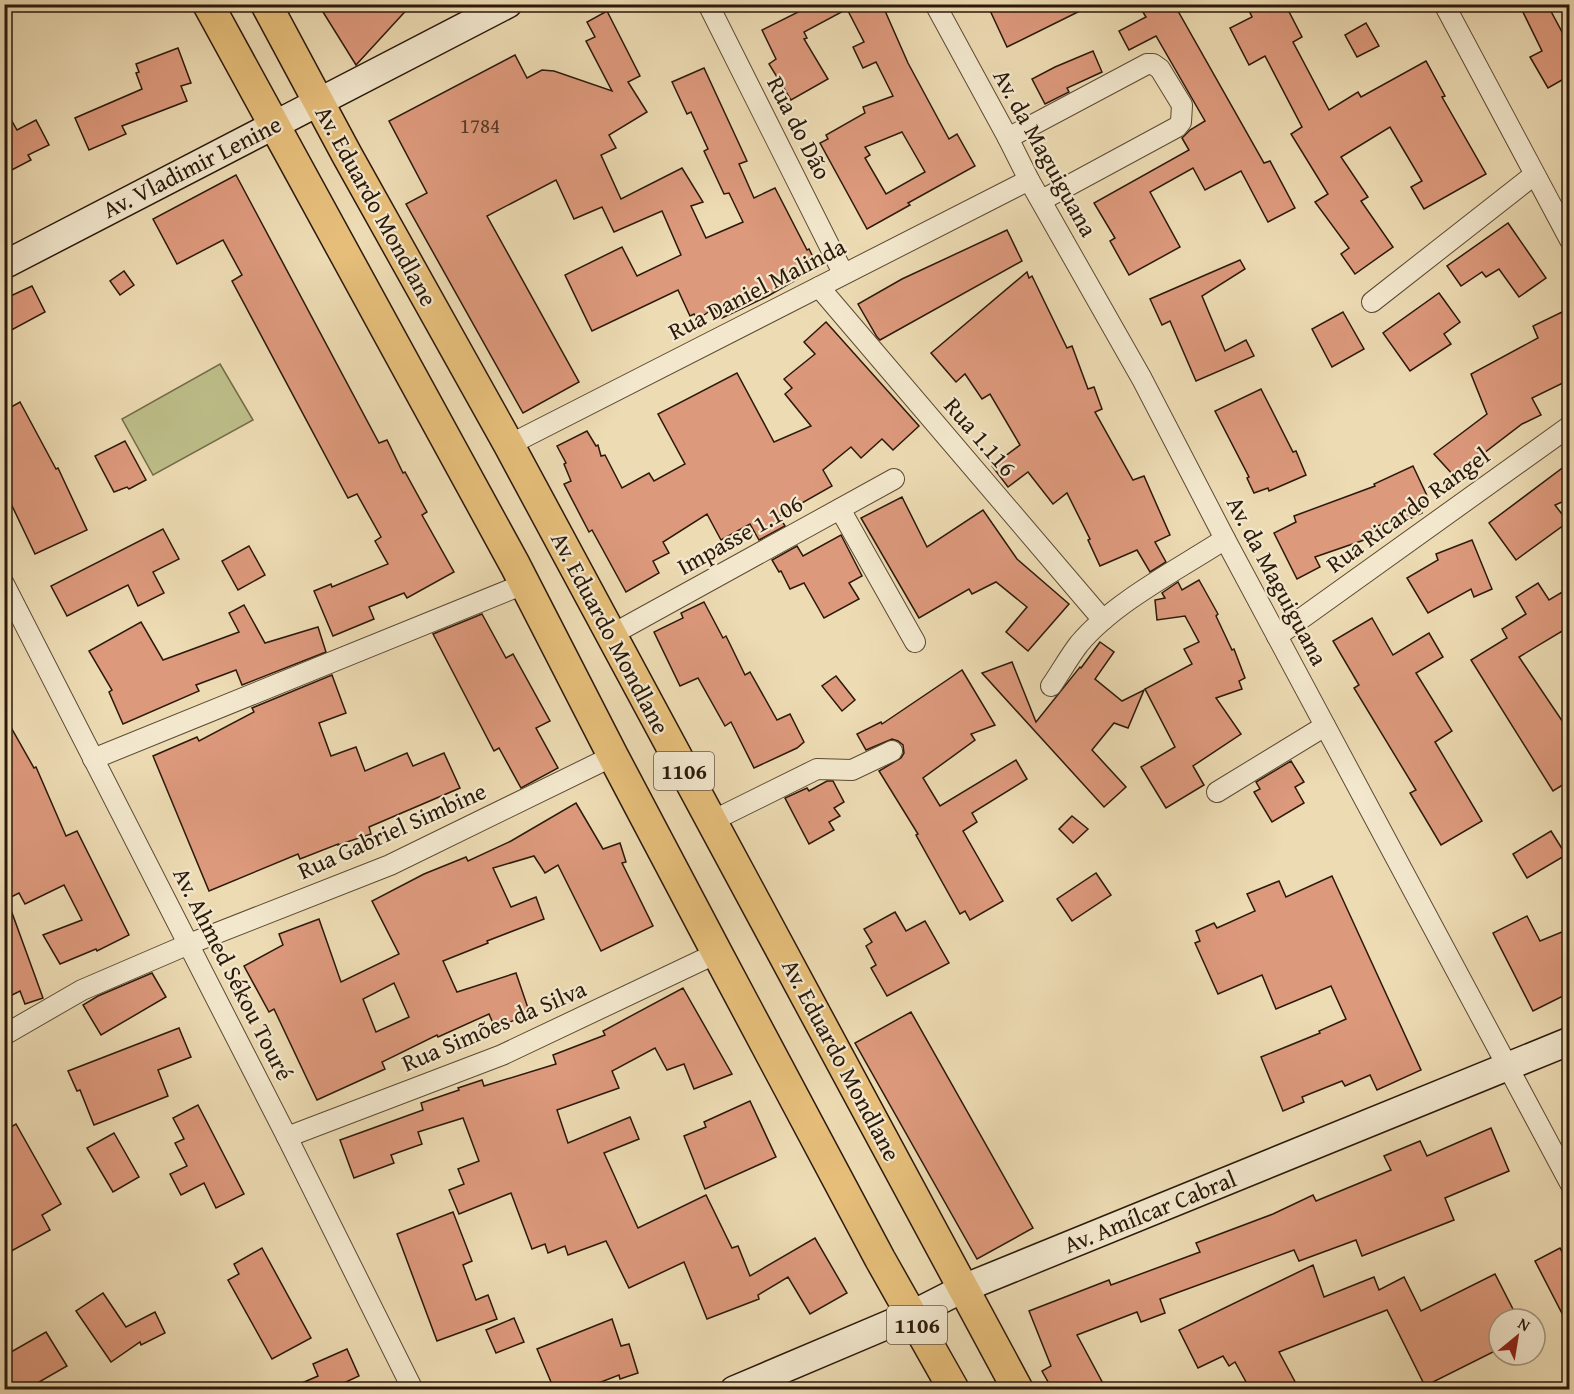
<svg xmlns="http://www.w3.org/2000/svg" width="1574" height="1394" font-family="'Gentium Book Plus',serif">
	<style>
		.green { fill: #bdbe89; stroke: #746c4a; stroke-width: 1.5 }
		.building { fill: #dd997c; stroke: #2b190a; stroke-width: 1.5; fill-rule: evenodd }
		.lines { fill: none; stroke-linecap: round; stroke-linejoin: round }
		.street-casing { stroke: #5c4a34; stroke-width: 22 }
		.secondary-casing { stroke: #2b190a; stroke-width: 30 }
		.primary-casing { stroke: #2b190a; stroke-width: 33 }
		.street { stroke: #f3e8ce; stroke-width: 20 }
		.secondary { stroke: #f3e8ce; stroke-width: 27 }
		.primary { stroke: #e6be7a; stroke-width: 30 }
		.labels { text-anchor: middle; stroke-width: 4.5; stroke-linejoin: round; paint-order: stroke }
		.number-label { font-size: 21px; fill: #583926 }
		.shield { fill: #f3e8ce; stroke: #675745; stroke-width: 1.5 }
		.shield-label { font-size: 22px; font-weight: bold; fill: #2b190a }
		.street-label { font-size: 24px; fill: #2b190a; stroke: #f3e8ce }
	</style>
	<rect width="100%" height="100%" fill="#eddbb3"/>
	<filter id="stains"><feTurbulence type="fractalNoise" baseFrequency=".00333" numOctaves="4"/><feColorMatrix values="0 0 0 0 .2 0 0 0 0 .09 0 0 0 0 .02 0 0 0 .5 -.17"/></filter>
	<radialGradient id="worn" r=".72"><stop offset=".6" stop-color="#630" stop-opacity="0"/><stop offset="1" stop-color="#630" stop-opacity=".3"/></radialGradient>
	<polygon class="green" points="220,364 253,420 153,475 122,419"/>
	<g class="building">
		<polygon points="318,4 412,4 356,65"/>
		<path d="M814,4H882L908,63L949,139L957,134L975,166L908,203L910,205L867,229L820,143L828,139L826,135L865,113L863,107L893,96L876,62L863,68L853,47L864,42L847,9L804,32L807,38L804,39L828,79L791,100L769,64L776,59L762,30ZM902,132L925,172L886,194L865,158L870,155L865,147Z"/>
		<polygon points="987,4 1094,4 1007,47"/>
		<polygon points="1138,4 1174,4 1264,163 1270,161 1295,208 1268,222 1241,171 1205,190 1193,168 1150,192 1180,247 1129,275 1110,241 1115,238 1094,203 1189,150 1182,138 1190,130 1205,121 1156,36 1129,50 1119,31 1146,17"/>
		<polygon points="1246,4 1285,4 1302,37 1293,42 1329,110 1358,92 1361,97 1426,61 1445,96 1442,97 1486,174 1424,209 1411,187 1422,181 1390,127 1341,157 1368,197 1361,201 1393,247 1355,274 1341,254 1349,248 1315,202 1328,194 1291,134 1302,127 1265,56 1249,65 1230,28 1252,17"/>
		<polygon points="1519,4 1547,4 1569,45 1569,76 1548,88 1530,57 1542,51"/>
		<polygon points="607,11 640,76 628,82 647,112 609,135 616,148 601,155 621,199 682,168 703,202 691,206 706,238 743,222 729,193 724,194 704,151 708,149 691,112 687,114 672,82 704,68 747,161 739,164 754,198 775,188 807,250 809,249 818,267 768,296 722,318 714,308 697,320 694,314 690,316 678,290 592,331 565,275 622,247 637,276 681,255 662,211 614,232 602,207 574,219 556,180 487,216 579,382 523,413 406,204 427,193 389,121 515,55 527,78 542,70 554,71 612,91 586,41 595,37 587,22"/>
		<polygon points="1366,23 1379,46 1357,57 1345,35"/>
		<polygon points="178,48 191,83 181,86 187,101 122,126 126,134 89,150 75,118 142,89 136,73 139,72 136,64"/>
		<polygon points="1093,51 1102,72 1067,88 1069,92 1045,104 1032,79 1055,67"/>
		<polygon points="4,107 17,130 36,120 49,145 28,155 31,160 4,174"/>
		<polygon points="236,175 379,443 387,440 403,473 405,472 427,512 422,515 454,572 407,598 404,593 369,607 374,619 333,636 314,591 331,584 332,587 388,564 375,541 381,537 357,494 348,498 232,281 242,275 223,240 177,264 153,219"/>
		<polygon points="1508,223 1546,278 1519,297 1499,269 1486,277 1482,272 1461,286 1447,266"/>
		<polygon points="1007,230 1022,261 880,340 877,337 858,304 902,279"/>
		<polygon points="1240,260 1245,269 1202,296 1225,351 1246,340 1254,356 1196,381 1170,321 1162,325 1150,299"/>
		<polygon points="124,271 134,285 120,295 110,281"/>
		<polygon points="1027,272 1029,278 1032,276 1067,348 1072,346 1088,389 1094,387 1102,409 1095,412 1133,480 1144,476 1170,535 1155,542 1166,562 1150,572 1137,550 1100,566 1088,540 1090,539 1067,493 1053,504 1028,472 1008,487 992,466 1020,445 990,394 982,399 965,374 956,382 931,353"/>
		<polygon points="32,286 45,312 4,334 4,299"/>
		<polygon points="1439,293 1460,322 1444,334 1451,344 1410,371 1383,333"/>
		<polygon points="1343,312 1364,349 1332,367 1312,329"/>
		<polygon points="1562,312 1569,327 1569,380 1532,398 1541,415 1522,424 1454,476 1434,454 1487,414 1471,374 1538,338 1533,326"/>
		<polygon points="826,322 919,426 893,450 882,439 861,458 851,447 823,470 832,486 779,516 785,526 759,540 750,524 721,540 707,514 663,542 669,553 653,561 659,573 626,592 592,530 589,532 564,484 571,481 564,464 566,463 557,446 587,431 596,446 598,445 601,456 605,455 622,488 649,473 654,481 685,464 658,414 737,373 774,442 811,426 785,394 792,388 784,379 815,354 804,342"/>
		<polygon points="1261,389 1293,452 1296,451 1306,475 1269,491 1268,488 1254,493 1247,478 1249,477 1215,411"/>
		<polygon points="20,402 56,469 58,468 87,530 35,554 4,489 4,411"/>
		<polygon points="125,441 146,480 129,489 127,487 114,492 95,456"/>
		<polygon points="1569,463 1569,499 1555,505 1568,522 1516,560 1489,523"/>
		<polygon points="1413,466 1429,500 1418,505 1422,513 1403,522 1400,515 1364,533 1367,539 1315,557 1320,567 1297,579 1274,533 1296,522 1294,516 1375,486 1374,484"/>
		<polygon points="902,497 927,547 983,510 1017,559 1069,604 1028,651 1006,632 1027,607 996,582 972,594 969,589 919,618 861,518"/>
		<polygon points="163,529 179,559 153,572 164,593 138,606 128,585 67,616 51,586"/>
		<polygon points="841,535 862,576 849,583 859,599 824,618 804,583 790,589 781,571 779,572 772,560 797,546 803,556"/>
		<polygon points="1472,540 1492,589 1474,597 1471,589 1428,613 1407,578 1438,560 1436,554"/>
		<polygon points="249,546 265,575 238,590 222,561"/>
		<polygon points="1199,580 1218,614 1216,616 1232,650 1234,649 1245,678 1239,681 1242,689 1216,698 1241,734 1193,766 1204,785 1166,808 1141,767 1175,747 1145,689 1192,664 1184,649 1199,642 1185,616 1157,620 1155,600 1165,598 1162,593 1178,582 1182,590"/>
		<polygon points="1538,583 1549,600 1569,588 1569,627 1519,657 1569,731 1569,781 1553,791 1471,660 1507,638 1502,629 1526,614 1516,597"/>
		<polygon points="704,602 723,638 726,636 745,675 750,672 777,720 790,714 804,742 797,748 754,768 731,722 725,726 698,678 680,686 654,632 683,618 681,613"/>
		<polygon points="244,605 265,643 318,627 326,652 242,685 236,670 196,685 199,691 123,724 109,692 112,690 89,651 141,622 163,660 239,632 229,613"/>
		<polygon points="482,614 506,658 513,654 550,721 536,728 558,768 521,788 499,748 494,751 433,634"/>
		<polygon points="1372,618 1393,655 1429,633 1443,657 1416,673 1452,731 1435,742 1482,821 1441,845 1410,793 1416,790 1354,688 1359,685 1333,641"/>
		<polygon points="1100,642 1114,652 1095,679 1122,701 1144,690 1128,728 1114,723 1092,750 1126,787 1104,807 982,673 1012,662 1036,722 1080,667 1081,668"/>
		<polygon points="962,670 995,725 971,734 975,740 923,778 940,806 1016,760 1027,779 972,813 977,822 963,831 1003,901 970,920 965,911 960,914 916,835 918,834 879,771 901,758 904,753 903,745 898,741 892,739 866,750 857,734 881,722 882,724"/>
		<polygon points="332,675 346,713 319,723 331,756 356,747 365,771 407,753 413,766 444,753 460,788 369,827 371,834 338,845 338,844 300,859 298,854 209,891 153,756 197,737 199,741 254,712 252,708"/>
		<polygon points="836,676 855,700 842,711 822,686"/>
		<polygon points="4,715 34,768 36,767 66,836 77,831 129,935 97,951 96,949 60,964 43,935 82,920 64,885 25,904 19,893 7,899 43,998 25,1004 20,991 4,999"/>
		<polygon points="1291,761 1304,782 1295,787 1304,803 1272,822 1254,792 1260,789 1256,782"/>
		<polygon points="827,781 833,781 844,802 834,808 840,816 829,822 834,830 809,844 785,798 807,788 809,791"/>
		<path d="M576,803L603,849L620,843L626,862L622,863L653,926L601,951L558,865L545,873L534,856L493,868L511,907L536,897L544,919L487,941L488,943L443,961L457,992L516,973L530,1014L495,1028L489,1014L438,1037L437,1035L382,1062L385,1069L317,1100L274,1009L269,1012L244,966L283,945L279,934L319,919L341,982L399,954L372,901L424,874L466,857L468,861L511,841ZM394,983L409,1017L376,1032L363,999Z"/>
		<polygon points="1072,816 1088,829 1073,843 1059,829"/>
		<polygon points="1551,831 1566,855 1527,878 1513,854"/>
		<polygon points="1096,873 1111,895 1072,921 1057,899"/>
		<polygon points="1332,876 1421,1070 1377,1090 1370,1075 1345,1086 1342,1081 1302,1097 1304,1102 1283,1111 1261,1057 1320,1033 1319,1031 1346,1019 1331,986 1276,1009 1262,975 1218,994 1195,943 1200,941 1196,931 1214,923 1217,928 1255,911 1247,894 1279,881 1286,897"/>
		<polygon points="895,912 906,931 925,921 949,963 887,996 871,968 876,965 866,946 872,942 864,929"/>
		<polygon points="1527,916 1540,941 1569,929 1569,993 1533,1011 1493,933"/>
		<polygon points="152,973 166,997 101,1035 83,1005 98,996"/>
		<polygon points="683,988 732,1074 694,1089 684,1064 667,1070 655,1048 612,1071 619,1088 557,1110 568,1143 630,1117 639,1139 604,1153 638,1228 706,1195 732,1248 738,1246 750,1276 815,1238 847,1293 810,1314 788,1277 758,1295 759,1299 707,1319 684,1262 629,1288 606,1241 568,1255 565,1246 548,1253 545,1244 532,1249 511,1193 459,1214 449,1190 464,1184 458,1169 479,1161 463,1118 418,1132 422,1144 391,1155 394,1163 354,1178 340,1140 423,1110 421,1103 459,1090 458,1088 482,1080 484,1086 556,1064 553,1055 605,1035 603,1031"/>
		<polygon points="911,1012 1033,1228 977,1259 855,1043"/>
		<polygon points="179,1028 191,1057 158,1070 168,1096 94,1125 80,1090 77,1091 68,1071"/>
		<polygon points="750,1101 776,1157 705,1189 684,1136 706,1127 704,1122"/>
		<polygon points="198,1105 244,1194 216,1208 204,1183 181,1195 170,1174 187,1166 175,1143 184,1139 173,1118"/>
		<polygon points="16,1124 61,1204 42,1215 50,1230 4,1255 4,1131"/>
		<polygon points="1491,1128 1509,1171 1445,1198 1454,1220 1362,1256 1356,1240 1299,1261 1294,1250 1160,1299 1165,1313 1141,1322 1137,1312 1077,1335 1106,1389 1052,1389 1042,1371 1051,1366 1029,1311 1109,1280 1111,1285 1200,1252 1196,1243 1273,1214 1313,1195 1316,1201 1391,1170 1384,1156 1420,1141 1427,1156"/>
		<polygon points="114,1133 139,1177 113,1192 87,1148"/>
		<polygon points="453,1212 472,1261 463,1265 476,1300 488,1295 497,1319 437,1341 397,1234"/>
		<polygon points="262,1248 311,1338 272,1359 228,1280 239,1274 234,1264"/>
		<polygon points="1560,1248 1569,1265 1569,1327 1535,1261"/>
		<polygon points="1313,1265 1324,1297 1374,1277 1379,1290 1404,1277 1421,1311 1495,1274 1518,1319 1499,1319 1499,1349 1425,1386 1387,1310 1279,1352 1299,1389 1250,1389 1235,1362 1229,1366 1223,1356 1198,1368 1179,1330"/>
		<polygon points="103,1293 126,1327 155,1312 165,1333 141,1345 140,1342 111,1362 76,1311"/>
		<polygon points="514,1318 524,1342 496,1353 486,1330"/>
		<polygon points="612,1319 621,1346 629,1344 638,1373 620,1379 619,1375 583,1389 554,1389 537,1349"/>
		<polygon points="46,1332 67,1366 27,1389 4,1389 4,1356"/>
		<polygon points="347,1349 359,1376 331,1389 288,1389 318,1376 313,1364"/>
	</g>
	<g class="lines">
		<g class="street-casing">
			<g id="street">
				<polyline points="708,4 843,273"/>
				<polyline points="935,4 1008,138 1029,180 1142,379 1225,539 1570,1183"/>
				<polyline points="1444,4 1570,240"/>
				<polyline points="1008,138 1147,64 1153,64 1160,69 1182,105 1181,122 1177,127 1042,200"/>
				<polyline points="819,287 1103,620"/>
				<polyline points="1372,302 1534,175"/>
				<polyline points="509,445 1029,180"/>
				<polyline points="840,509 915,642"/>
				<polyline points="4,584 287,1137 413,1390"/>
				<polyline points="611,635 894,479"/>
				<polyline points="1277,636 1570,426"/>
				<path d="M1051,686C1060,673 1069,657 1079,644C1114,602 1179,569 1225,539"/>
				<polyline points="93,759 524,584"/>
				<polyline points="1217,792 1325,726"/>
				<polyline points="712,821 817,769 852,770 892,751"/>
				<polyline points="4,1035 82,990 189,944 390,865 613,756"/>
				<polyline points="287,1137 502,1055 717,953"/>
			</g>
		</g>
		<g class="secondary-casing">
			<g id="secondary">
				<polyline points="4,265 508,4"/>
				<polyline points="734,1390 911,1315 964,1288 1570,1041"/>
			</g>
		</g>
		<g class="primary-casing">
			<g id="primary">
				<polyline points="208,4 515,565 613,756 717,953 880,1259 954,1390"/>
				<polyline points="266,4 347,155 509,445 1018,1390"/>
			</g>
		</g>
		<use href="#street" class="street"/>
		<use href="#secondary" class="secondary"/>
		<use href="#primary" class="primary"/>
	</g>
	<g class="labels">
		<g class="number-label">
			<text x="480" y="133">1784</text>
		</g>
		<g class="shield">
			<rect x="654" y="752" width="60" height="38" rx="4.5"/>
			<rect x="887" y="1306" width="60" height="38" rx="4.5"/>
		</g>
		<g class="shield-label">
			<text x="684" y="779">1106</text>
			<text x="917" y="1333">1106</text>
		</g>
		<g class="street-label">
			<text transform="translate(799 128) rotate(63)" y="8">Rua do Dão</text>
			<text transform="translate(1045 153) rotate(61)" y="8">Av. da Maguiguana</text>
			<text transform="translate(192 167) rotate(-27)" y="8">Av. Vladimir Lenine</text>
			<text transform="translate(376 206) rotate(61)" y="8">Av. Eduardo Mondlane</text>
			<text transform="translate(757 289) rotate(-27)" y="8">Rua Daniel Malinda</text>
			<text transform="translate(980 437) rotate(49)" y="8">Rua 1.116</text>
			<text transform="translate(1408 510) rotate(-36)" y="8">Rua Ricardo Rangel</text>
			<text transform="translate(740 535) rotate(-29)" y="8">Impasse 1.106</text>
			<text transform="translate(1277 581) rotate(62)" y="8">Av. da Maguiguana</text>
			<text transform="translate(610 633) rotate(62)" y="8">Av. Eduardo Mondlane</text>
			<text transform="translate(392 831) rotate(-24)" y="8">Rua Gabriel Simbine</text>
			<text transform="translate(233 974) rotate(63)" y="8">Av. Ahmed Sékou Touré</text>
			<text transform="translate(494 1026) rotate(-23)" y="8">Rua Simões da Silva</text>
			<text transform="translate(841 1060) rotate(62)" y="8">Av. Eduardo Mondlane</text>
			<text transform="translate(1150 1212) rotate(-22)" y="8">Av. Amílcar Cabral</text>
		</g>
	</g>
	<rect width="1574" height="1394" fill="none" stroke="#eddbb3" stroke-width="24"/>
	<rect x="6" y="6" width="1562" height="1382" fill="none" stroke="#2b190a" stroke-width="3"/>
	<rect x="12" y="12" width="1550" height="1370" fill="none" stroke="#2b190a" stroke-width="1.5"/>
	<g transform="translate(1517 1337) rotate(30)"><circle r="28" fill="#f3e8ce" stroke="#a39580" stroke-width="1.5"/>
	<path d="M0-4.5L10 22L0 15L-10 22Z" fill="#8f2418"/>
	<text y="-9" font-size="16" font-weight="bold" text-anchor="middle" fill="#2b190a">N</text>
	</g>
	<rect width="100%" height="100%" filter="url(#stains)"/>
	<rect width="100%" height="100%" fill="url(#worn)"/>
</svg>
